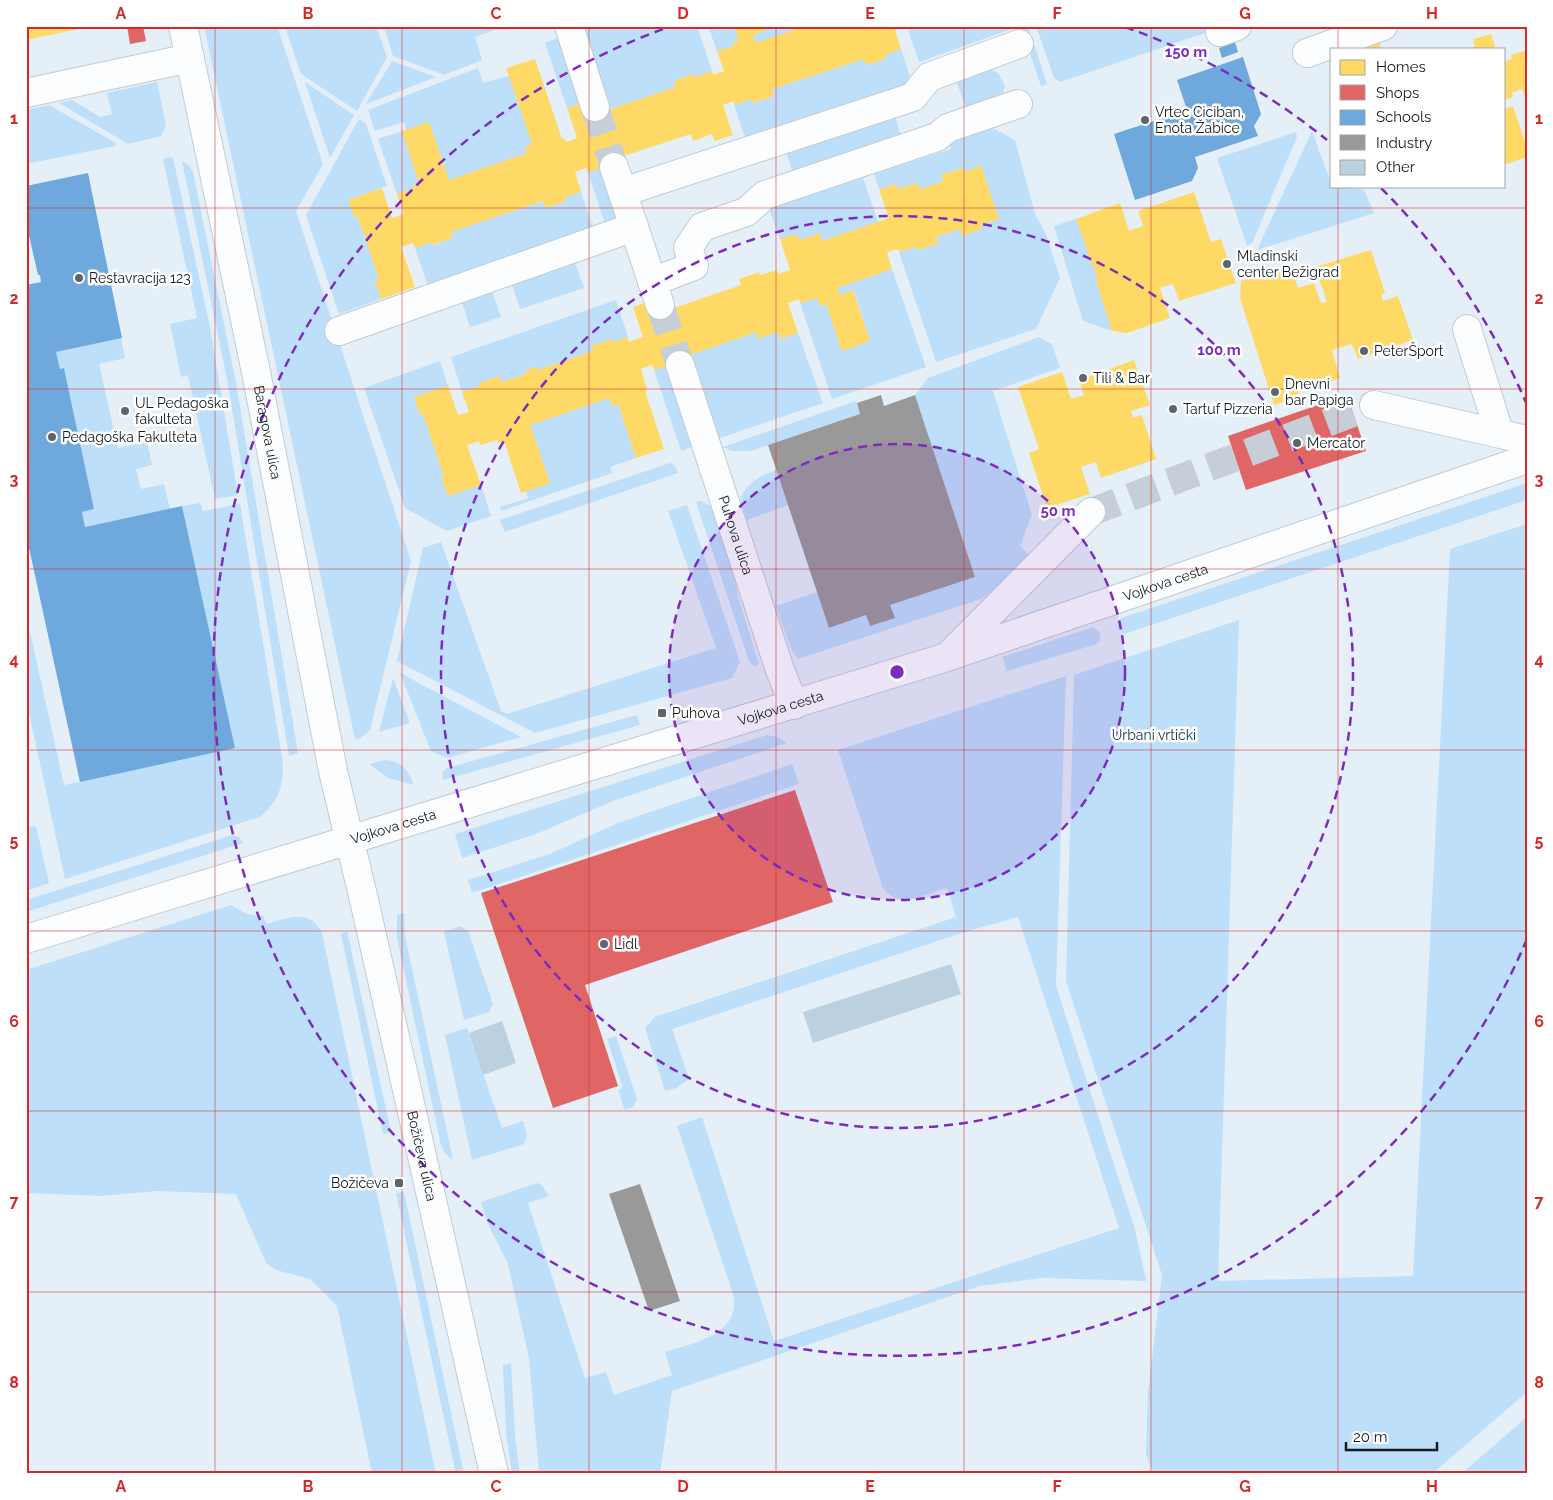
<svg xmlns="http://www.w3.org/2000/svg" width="1553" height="1500" font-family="Raleway,sans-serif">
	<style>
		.green { fill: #bddffa }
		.homes { fill: #ffd966 }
		.shops { fill: #e06666 }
		.schools { fill: #6fa8dc }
		.industry { fill: #999 }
		.building { fill: #bcd1e0 }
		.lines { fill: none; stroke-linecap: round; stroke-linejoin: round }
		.minor-tunnel { stroke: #c6cfd7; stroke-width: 28; stroke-dasharray: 28 14; stroke-linecap: butt }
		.minor-casing { stroke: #c2cbd1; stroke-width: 30 }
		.minor { stroke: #fbfdfe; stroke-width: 28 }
		.grid { fill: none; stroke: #d62828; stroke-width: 1; stroke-opacity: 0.55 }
		.ring { fill: none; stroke: #7b2cbf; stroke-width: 2.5; stroke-dasharray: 9 6 }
		.poi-dot { fill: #5c656c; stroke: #fff; stroke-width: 2 }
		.labels { text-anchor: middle; stroke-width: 5; stroke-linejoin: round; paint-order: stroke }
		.poi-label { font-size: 14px; fill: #131b21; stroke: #fff; text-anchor: start }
		.street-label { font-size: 14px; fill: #131b21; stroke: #fff }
		.park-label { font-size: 14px; fill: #133750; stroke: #fff }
		.centre { fill: #7b2cbf; stroke: #fff; stroke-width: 2.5 }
		.ring-label { font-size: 15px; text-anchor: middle; font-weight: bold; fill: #7b2cbf; stroke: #fff; stroke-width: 5; stroke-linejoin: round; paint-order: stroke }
		.neatline { fill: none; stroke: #d62828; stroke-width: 2 }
		.grid-label { font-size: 16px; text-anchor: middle; font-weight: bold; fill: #d62828 }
	</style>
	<rect width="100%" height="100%" fill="#e5eff7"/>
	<g class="green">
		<polygon points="204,26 277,26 323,164 296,211 411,561 370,730 361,738 355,739"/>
		<polygon points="285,26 376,26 387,57 357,111 301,74"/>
		<polygon points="384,26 492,26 494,30 475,37 482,60 444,75 393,56"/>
		<polygon points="590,26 697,26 712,71 695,77 693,74 674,81 676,87 608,110 581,30"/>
		<polygon points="708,26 734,26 739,40 733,42 734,46 717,51"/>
		<polygon points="765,26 806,26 756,43 753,35 766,30"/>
		<polygon points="919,26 927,27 1020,26 919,62 908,30"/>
		<polygon points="1021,26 1028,26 1047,84 1041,86"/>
		<polygon points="1036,26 1211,26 1208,32 1060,82 1054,78"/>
		<polygon points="562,36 585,102 567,108 545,43"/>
		<polygon points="901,49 913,86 746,141 734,105 752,99 754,103 774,96 772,89 864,59 866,65 886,59 885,55"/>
		<polygon points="392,61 436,77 366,104"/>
		<polygon points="478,68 483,83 509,76 532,144 525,147 527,153 449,180 429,122 406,130 404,122 375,131 368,110"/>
		<polygon points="989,69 998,73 1005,86 1002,97 967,111 956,80"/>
		<polygon points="157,82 166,125 161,136 128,144 59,103 72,100 100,117 112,114 107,93"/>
		<polygon points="305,82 354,115 330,158"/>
		<polygon points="49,105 116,143 115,146 26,164 26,110"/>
		<polygon points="894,113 903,142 795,178 785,149"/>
		<polygon points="359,119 366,124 387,186 348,200 354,216 357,215 379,279 375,281 381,299 339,314 306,215"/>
		<polygon points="987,125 1015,140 1035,214 1046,234 1060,278 1036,329 936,362 899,252 916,247 918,250 938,244 936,237 960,229 962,236 982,228 981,225 999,219 981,166 964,172 962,168 942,175 944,181 920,189 917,183 898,189 896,184 879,189 874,174 951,149 948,137"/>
		<polygon points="402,131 419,183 414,188 397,194 378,139"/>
		<polygon points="1312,131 1332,186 1364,190 1374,213 1257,250"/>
		<polygon points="1296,132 1297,137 1252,243 1247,246 1217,158"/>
		<polygon points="168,157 173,158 210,327 238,495 215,499 188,375 181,377 170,324 197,318 163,159"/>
		<polygon points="182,161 189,166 193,172 236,383 298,753 289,756 228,384"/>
		<polygon points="605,166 623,221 606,227 588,172"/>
		<polygon points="863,178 878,222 822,241 819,234 800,240 797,234 780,239 769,209"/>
		<polygon points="581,192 594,231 428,286 415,248 431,242 433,245 453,238 451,232 543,201 546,208 566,201 565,197"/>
		<polygon points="1076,219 1098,280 1096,281 1112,331 1083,321 1054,226"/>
		<polygon points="574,260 584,288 520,309 511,282"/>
		<polygon points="892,269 926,367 832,399 800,303 817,298 820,306 826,304 842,351 870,341 854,291 840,295 837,288"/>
		<polygon points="491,289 501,317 470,327 461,299"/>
		<polygon points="616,300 628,337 613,342 612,339 592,346 593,351 538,370 536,367 525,371 526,374 501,382 499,376 479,383 480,386 462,392 451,357"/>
		<polygon points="757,332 758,338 778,332 781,339 798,333 823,403 717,439 690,355"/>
		<polygon points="1039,337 1052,344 1060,368 993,391 1032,515 1020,546 1032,559 981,599 798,659 791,649 776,606 817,592 829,628 866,615 870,626 894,618 890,605 975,577 915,395 928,378"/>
		<polygon points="121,338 125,358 99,364 118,448 147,442 152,465 136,469 141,489 164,484 170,509 85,527 82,512 94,509 64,368 60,369 56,352"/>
		<polygon points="440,361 448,386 414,398 420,415 423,414 444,477 441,478 448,496 481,485 491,516 447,531 405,508 364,388"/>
		<polygon points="671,364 697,445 681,451 654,370"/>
		<polygon points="609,398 612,405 618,404 636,458 610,467 612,473 501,511 500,507 528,498 526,491 550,483 530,425"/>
		<polygon points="856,401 860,414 751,451 732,451 723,447"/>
		<polygon points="670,463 675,466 678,473 505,532 500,520"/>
		<path d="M776,470L788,505L747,520L740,498C749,482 760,476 776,470Z"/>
		<polygon points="1527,483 1527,500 1124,634 1118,628 1121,618"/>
		<polygon points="701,501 711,506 715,510 734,569 738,597 759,664 754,666 749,661 696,502"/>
		<path d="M200,503L203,511L240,504L282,757C285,783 280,800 260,817L65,879L26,699V614L64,785L235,748L182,506Z"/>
		<polygon points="687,505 740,662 732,678 535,733 397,661 423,548 441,542 501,711 507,714 716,648 668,511"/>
		<polygon points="1527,524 1527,1392 1432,1474 1154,1474 1146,1454 1148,1393 1162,1275 1066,981 1074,675 1239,620 1218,1281 1413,1276 1450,549"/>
		<polygon points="1093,627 1100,633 1100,641 1097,644 1007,671 1002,657"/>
		<polygon points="400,673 521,737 447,758 431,751"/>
		<path d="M1066,676L1056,986L1135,1229L1146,1281L1042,1278L980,1286L672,1391L660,1474H539L529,1358L508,1264L488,1224L481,1202L537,1183L542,1185L549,1196L528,1203L585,1378L606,1372L614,1395L672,1375L665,1352C693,1343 742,1335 733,1294L677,1126L702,1117L774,1341L1119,1228L1018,917L965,932L672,1029L689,1079L676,1088L665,1091L645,1028L655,1017L956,917L947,888C926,894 899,910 883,888L838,750Z"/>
		<polygon points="393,678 410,723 379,732"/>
		<polygon points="637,715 640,725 443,780 442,773 447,768"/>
		<polygon points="767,735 778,737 787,743 613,801 536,834 462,858 455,834"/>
		<path d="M385,760C402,761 408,770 414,785L388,778L369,764Z"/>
		<polygon points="792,764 799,784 472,893 468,880 550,854 618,823"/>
		<polygon points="36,826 49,883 26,891 26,828"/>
		<polygon points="233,835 239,837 243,843 26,912 26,900"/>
		<path d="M231,905L247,914L263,916L267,924C288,918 310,908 322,933L436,1474H372L337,1306L310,1279L276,1270L266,1263L236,1194L157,1191L100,1196L26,1193V970Z"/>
		<polygon points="404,913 405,936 453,1160 444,1152 441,1145 397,938 397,915"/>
		<polygon points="460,926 468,931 493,1004 489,1012 464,1020 444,932"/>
		<polygon points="347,931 391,1132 383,1134 341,934"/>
		<polygon points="467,1028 502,1128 523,1121 527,1135 524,1144 472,1160 445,1035"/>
		<polygon points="616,1036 637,1099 633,1107 625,1110 618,1090 623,1088 607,1039"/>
		<polygon points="404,1192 464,1474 456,1474 396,1193"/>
		<polygon points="511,1363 515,1437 520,1474 512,1474 506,1433 503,1365"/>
		<polygon points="1527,1417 1527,1474 1461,1474"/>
	</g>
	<g class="homes">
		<polygon points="26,26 77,26 78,29 26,40"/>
		<polygon points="734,26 765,26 767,30 753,35 756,43 806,26 904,27 895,30 901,49 885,55 886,59 866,65 864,59 772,89 774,96 753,103 752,99 734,105 734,101 723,105 733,135 715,141 712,134 693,141 691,134 624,156 627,162 588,172 586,168 575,172 581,192 565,197 566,201 546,208 543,201 451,232 453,238 432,245 431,242 415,248 413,243 401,247 415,287 381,299 375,281 379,279 357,215 354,217 348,200 382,188 392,218 404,214 397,194 414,188 413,185 419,183 402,131 429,122 449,180 527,153 525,147 532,144 506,68 535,59 562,139 564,138 566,142 577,138 567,108 585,102 606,103 608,110 676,87 674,81 694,74 695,77 712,71 713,75 724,71 717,51 734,46 733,42 739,40"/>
		<polygon points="1491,34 1496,49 1468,49 1475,46 1473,39"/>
		<polygon points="1379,41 1381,49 1358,49"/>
		<polygon points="1527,50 1527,102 1522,89 1512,93 1513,97 1504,100 1504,62 1512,59 1511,55"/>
		<polygon points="1513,106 1527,148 1527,157 1504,165 1504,109"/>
		<polygon points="981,166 999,219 981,225 983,228 962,236 960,229 936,237 938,244 918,250 916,247 899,252 898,249 887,252 892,269 837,288 840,295 853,290 870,341 842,351 826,304 820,306 817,298 800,303 799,299 788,303 798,333 781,339 778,332 758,339 757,332 690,355 692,360 654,370 652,365 641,369 647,390 645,391 664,449 636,458 618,404 612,406 609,398 530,425 550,483 521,493 504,441 498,443 497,440 480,445 479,441 467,445 481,485 448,496 441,478 444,477 423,414 420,415 414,397 448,386 458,415 469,412 462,392 480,386 479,383 499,376 501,382 526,374 525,371 537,367 538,370 593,351 591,346 612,339 613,342 628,337 629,342 643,337 633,307 650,301 672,300 674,308 741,285 739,279 759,272 760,275 777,270 778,274 790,270 780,239 797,234 800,240 820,233 822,241 889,218 879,189 897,184 898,189 917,183 920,189 944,181 941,175 963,168 964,172"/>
		<polygon points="1194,192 1211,242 1221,239 1236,283 1179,301 1173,284 1160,288 1170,318 1127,333 1112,331 1096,281 1098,280 1076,219 1120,203 1129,231 1143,226 1138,211"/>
		<polygon points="1371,250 1385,293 1381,295 1383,301 1398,296 1413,340 1358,359 1352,344 1332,350 1340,378 1298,393 1299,397 1274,405 1240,298 1241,281 1290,264 1298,288 1314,283 1321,303 1327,302 1315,267"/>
		<polygon points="1134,360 1150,405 1131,411 1133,418 1142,415 1156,459 1101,478 1096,462 1081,467 1090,494 1047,508 1029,453 1039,449 1018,387 1062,372 1071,399 1084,395 1079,380"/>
	</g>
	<g class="shops">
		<polygon points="127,26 143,26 146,41 130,44"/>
		<polygon points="1347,395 1366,451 1246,490 1228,436"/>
		<polygon points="795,790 833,902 585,985 618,1086 553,1108 481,893"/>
	</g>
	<g class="schools">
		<polygon points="1235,42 1238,52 1222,58 1219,48"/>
		<polygon points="1243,57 1261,114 1254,126 1258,136 1195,157 1198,168 1192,181 1135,200 1114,134 1187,110 1177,80"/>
		<polygon points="88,173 122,338 56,352 60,369 64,368 94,509 82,512 85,527 182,506 235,748 80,782 26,534 26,285 41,282 40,275 38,275 26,222 26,186"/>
	</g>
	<g class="industry">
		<polygon points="881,395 884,406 915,395 975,577 890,605 895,618 870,626 866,615 829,628 768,445 860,414 857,403"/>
		<polygon points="640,1184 680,1301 649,1311 609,1194"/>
	</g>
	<g class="building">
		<polygon points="951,964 961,994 813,1043 803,1012"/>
		<polygon points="502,1021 516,1063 483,1075 469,1033"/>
	</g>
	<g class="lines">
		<g class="minor-tunnel">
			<polyline points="595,107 614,167"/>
			<polyline points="660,305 680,365"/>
			<polyline points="1091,512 1374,405"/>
		</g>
		<g class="minor-casing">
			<g id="minor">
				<path id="s1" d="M183,26L255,367L333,771L364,900L494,1474"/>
				<polyline points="569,26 595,107"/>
				<polyline points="1220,32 1237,26"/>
				<polyline points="1307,53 1383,26"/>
				<polyline points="26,93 190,58"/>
				<polyline points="614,167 660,305"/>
				<polyline points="623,192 913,97 929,77 1019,44"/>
				<polyline points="652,282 694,266 688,248 702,227 746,212 765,195 937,137 948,128 1018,104"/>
				<polyline points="1467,329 1499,432"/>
				<polyline points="339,331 634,227"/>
				<path id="s2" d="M680,365L780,670L794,705"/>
				<polyline points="1374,405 1527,440"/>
				<polyline points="949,655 1091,512"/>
				<path id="s3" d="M26,939L947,657L1527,459"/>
			</g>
		</g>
		<use href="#minor" class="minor"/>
	</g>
	<path class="grid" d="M215,26V1474M402,26V1474M589,26V1474M776,26V1474M964,26V1474M1151,26V1474M1338,26V49M1338,186V1474M26,208H1527M26,389H1527M26,569H1527M26,750H1527M26,931H1527M26,1111H1527M26,1292H1527"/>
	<circle cx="897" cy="672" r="228" fill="#7b2cbf" fill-opacity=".12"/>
	<g class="ring">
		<circle cx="897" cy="672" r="228"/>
		<circle cx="897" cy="672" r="456"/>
		<path d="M1527 939A684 684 0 1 1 669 27M1125 27A684 684 0 0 1 1327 140M1381 188A684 684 0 0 1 1527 405"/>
	</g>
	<g class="poi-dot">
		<circle cx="1145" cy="120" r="5"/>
		<circle cx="1227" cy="264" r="5"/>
		<circle cx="79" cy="278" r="5"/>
		<circle cx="1364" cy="351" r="5"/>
		<circle cx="1083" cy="378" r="5"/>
		<circle cx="1275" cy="392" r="5"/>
		<circle cx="1173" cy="409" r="5"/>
		<circle cx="125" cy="411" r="5"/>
		<circle cx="52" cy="437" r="5"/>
		<circle cx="1297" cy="443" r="5"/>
		<rect x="657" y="708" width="10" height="10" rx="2.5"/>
		<circle cx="604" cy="944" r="5"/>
		<rect x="394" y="1178" width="10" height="10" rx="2.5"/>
	</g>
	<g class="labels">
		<g class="poi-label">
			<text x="1155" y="117">Vrtec Ciciban,<tspan x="1155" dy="16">Enota Žabice</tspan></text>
			<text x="1237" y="261">Mladinski<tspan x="1237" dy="16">center Bežigrad</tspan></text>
			<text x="89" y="283">Restavracija 123</text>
			<text x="1374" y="356">PeterŠport</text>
			<text x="1093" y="383">Tili &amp; Bar</text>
			<text x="1285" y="389">Dnevni<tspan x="1285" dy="16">bar Papiga</tspan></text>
			<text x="135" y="408">UL Pedagoška<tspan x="135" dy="16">fakulteta</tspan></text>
			<text x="1183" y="414">Tartuf Pizzeria</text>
			<text x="62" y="442">Pedagoška Fakulteta</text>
			<text x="1307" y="448">Mercator</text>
			<text x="672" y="718">Puhova</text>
			<text x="614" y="949">Lidl</text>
			<text x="389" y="1188" text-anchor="end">Božičeva</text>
		</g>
		<g class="street-label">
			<text dy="5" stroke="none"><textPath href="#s1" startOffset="415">Baragova ulica</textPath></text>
			<text dy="5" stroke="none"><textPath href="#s2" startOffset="179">Puhova ulica</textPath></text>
			<text dy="5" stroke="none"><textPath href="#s3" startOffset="1194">Vojkova cesta</textPath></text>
			<text dy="5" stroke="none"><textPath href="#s3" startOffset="789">Vojkova cesta</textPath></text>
			<text dy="5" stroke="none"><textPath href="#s3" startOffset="384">Vojkova cesta</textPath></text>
			<text dy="5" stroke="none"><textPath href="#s1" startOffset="1155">Božičeva ulica</textPath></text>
		</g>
		<g class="park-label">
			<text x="1154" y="740">Urbani vrtički</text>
		</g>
	</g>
	<circle cx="897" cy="672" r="8" class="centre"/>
	<g class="ring-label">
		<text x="1186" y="57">150 m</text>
		<text x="1219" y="355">100 m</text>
		<text x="1058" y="516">50 m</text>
	</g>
	<rect width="1553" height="1500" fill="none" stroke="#ffffff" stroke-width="55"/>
	<rect x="1330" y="48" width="175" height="140" fill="#ffffff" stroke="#a1a4a6"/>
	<rect x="1340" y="60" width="25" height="15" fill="#ffd966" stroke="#a1a4a6"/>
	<text x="1376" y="72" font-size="15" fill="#131b21">Homes</text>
	<rect x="1340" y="85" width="25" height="15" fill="#e06666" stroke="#a1a4a6"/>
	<text x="1376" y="98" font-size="15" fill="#131b21">Shops</text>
	<rect x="1340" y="110" width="25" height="15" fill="#6fa8dc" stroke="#a1a4a6"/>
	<text x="1376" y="122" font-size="15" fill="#131b21">Schools</text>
	<rect x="1340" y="135" width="25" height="15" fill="#999999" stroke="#a1a4a6"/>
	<text x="1376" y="148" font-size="15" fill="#131b21">Industry</text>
	<rect x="1340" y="160" width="25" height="15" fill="#bcd1e0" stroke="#a1a4a6"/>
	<text x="1376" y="172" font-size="15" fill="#131b21">Other</text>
	<path d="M1346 1442v8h91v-8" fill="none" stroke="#131b21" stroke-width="2.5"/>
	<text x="1353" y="1442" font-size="15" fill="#131b21" stroke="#ffffff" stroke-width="4" paint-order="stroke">20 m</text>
	<rect x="28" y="28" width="1498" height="1444" class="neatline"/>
	<g class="grid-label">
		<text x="121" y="19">A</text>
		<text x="308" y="19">B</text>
		<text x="496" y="19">C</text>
		<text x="683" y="19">D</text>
		<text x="870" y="19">E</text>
		<text x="1057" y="19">F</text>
		<text x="1245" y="19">G</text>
		<text x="1432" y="19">H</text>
		<text x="14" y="124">1</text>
		<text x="1539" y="124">1</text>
		<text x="14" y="304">2</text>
		<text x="1539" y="304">2</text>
		<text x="14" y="485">3</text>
		<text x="1539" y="485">3</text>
		<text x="14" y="665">4</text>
		<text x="1539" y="665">4</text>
		<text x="14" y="846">5</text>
		<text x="1539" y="846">5</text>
		<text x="14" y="1027">6</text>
		<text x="1539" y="1027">6</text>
		<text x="14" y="1207">7</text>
		<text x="1539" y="1207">7</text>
		<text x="14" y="1388">8</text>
		<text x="1539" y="1388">8</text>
		<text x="121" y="1492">A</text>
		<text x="308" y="1492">B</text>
		<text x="496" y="1492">C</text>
		<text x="683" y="1492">D</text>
		<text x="870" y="1492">E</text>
		<text x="1057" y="1492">F</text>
		<text x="1245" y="1492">G</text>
		<text x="1432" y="1492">H</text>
	</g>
</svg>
